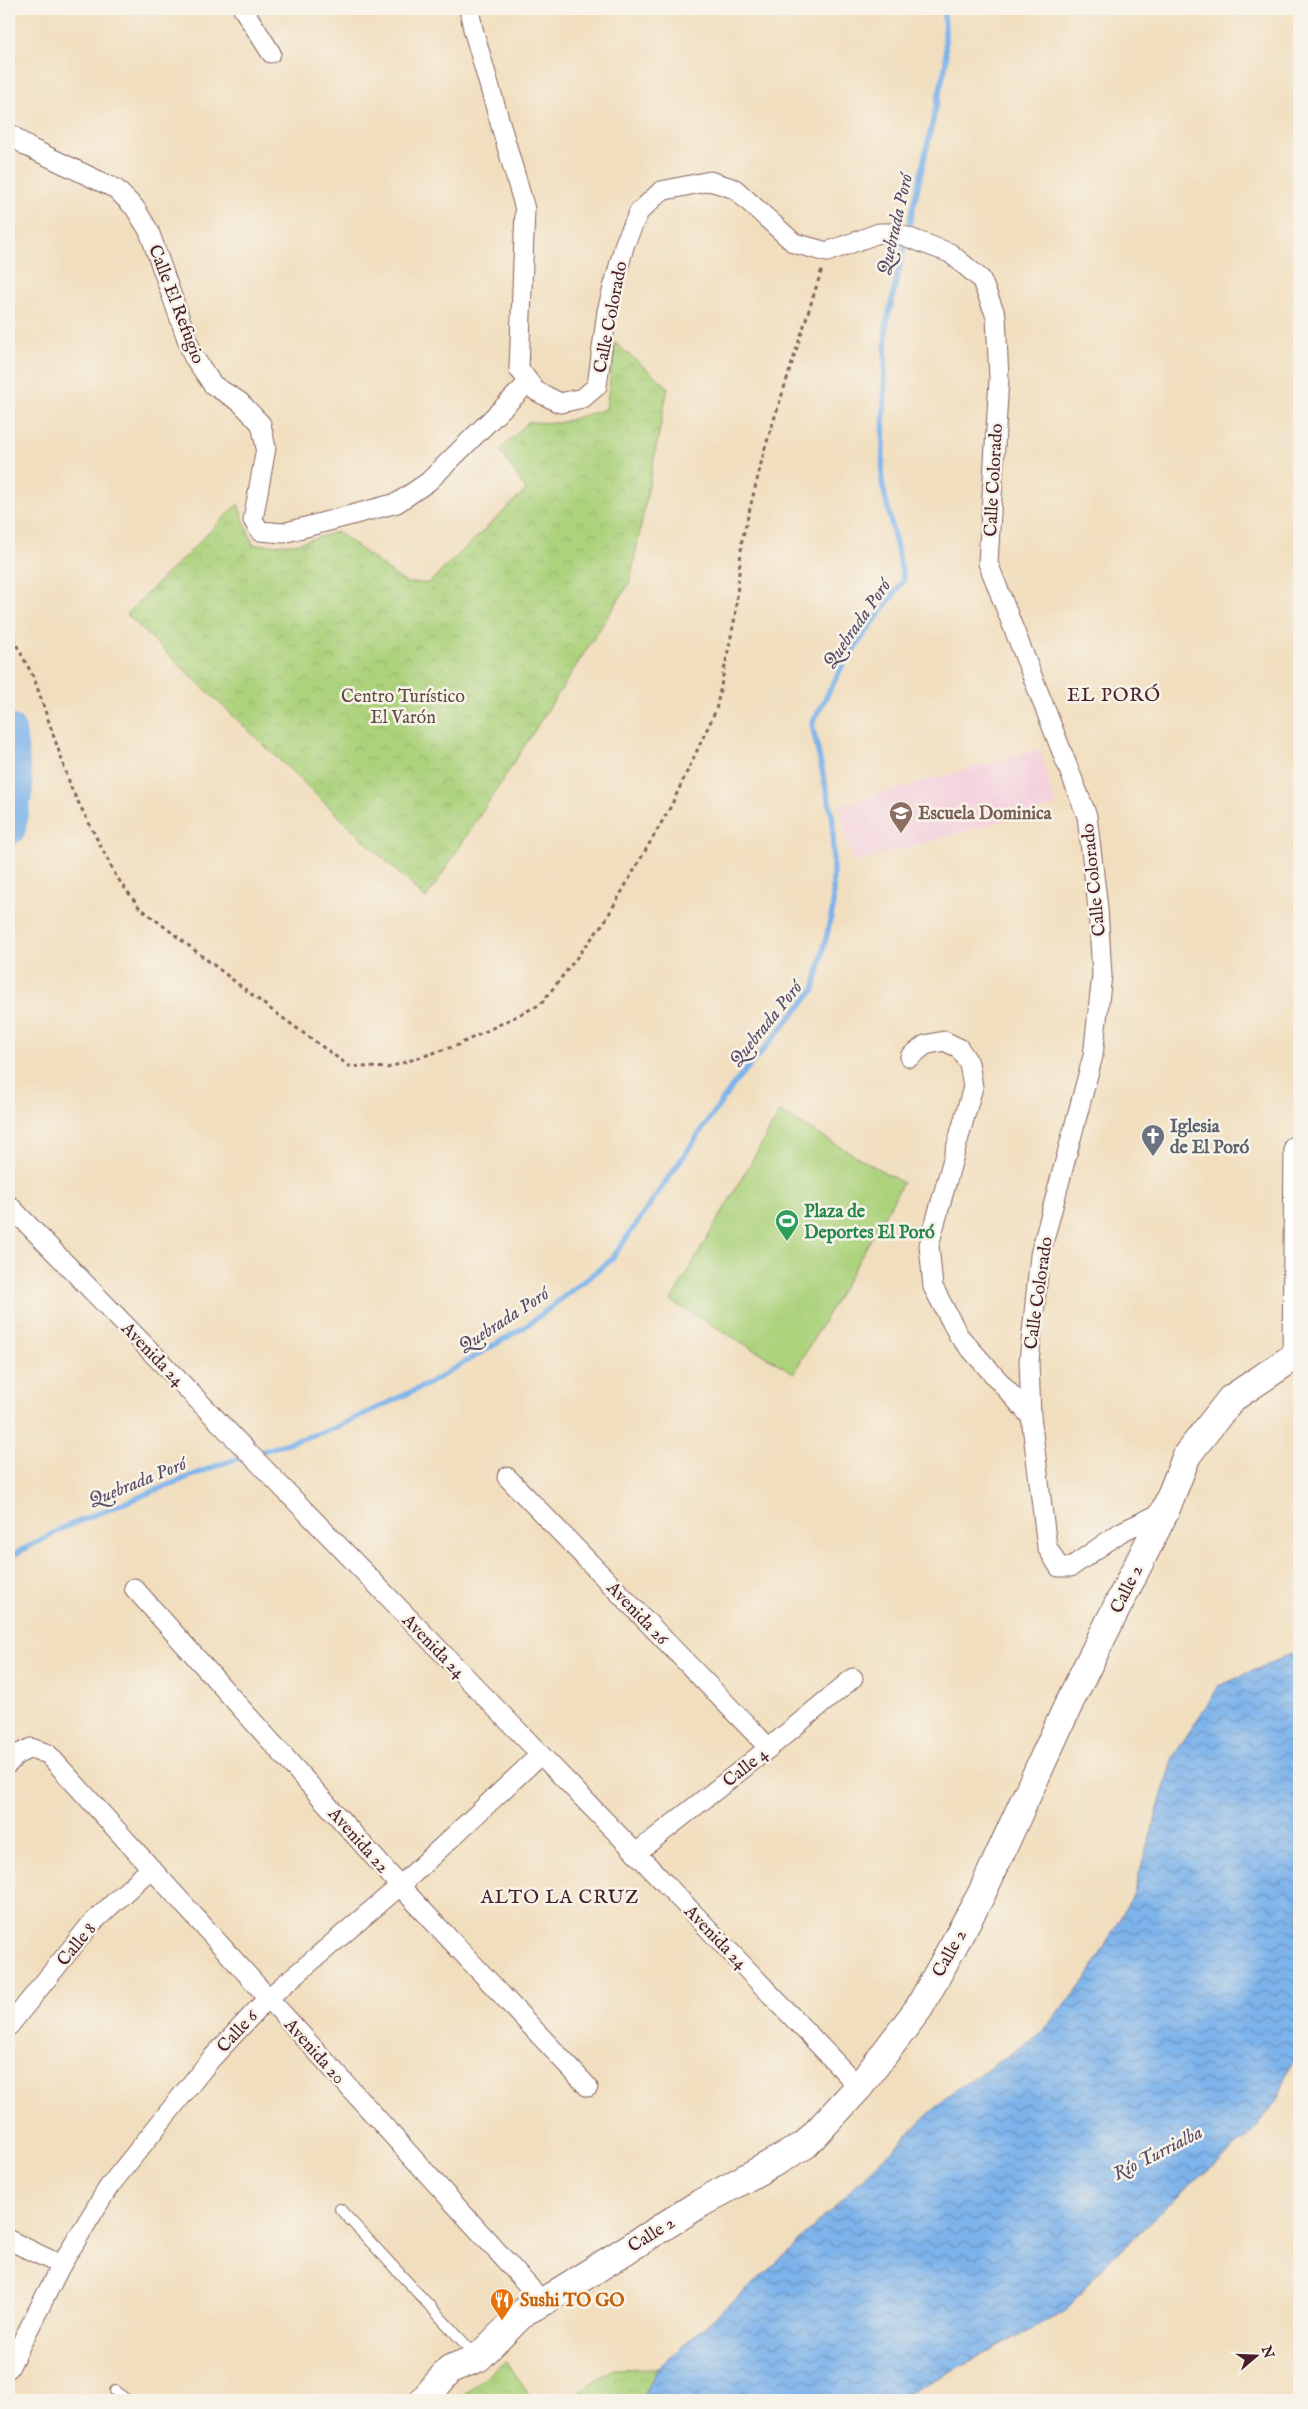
<svg xmlns="http://www.w3.org/2000/svg" width="1308" height="2409" font-family="'IM FELL English',serif">
	<style>
		.built { fill: #f4cfdd }
		.green { fill: #acd27c; stroke: #7b7854 }
		.park { fill: url(#park-crowns); stroke: #7b7854 }
		.water { fill: url(#water-waves); stroke: #64698b }
		.lines { fill: none; stroke-linecap: round; stroke-linejoin: round }
		.stream { stroke: #7db3eb; stroke-width: 5.5 }
		.river { stroke: #7db3eb; stroke-width: 34 }
		.service-casing { stroke: #84625e; stroke-width: 12 }
		.minor-casing { stroke: #84625e; stroke-width: 21 }
		.secondary-casing { stroke: #84625e; stroke-width: 30 }
		.path { stroke: #84625e; stroke-width: 3; stroke-dasharray: 4 4; stroke-linecap: butt }
		.service { stroke: #fff; stroke-width: 10 }
		.minor { stroke: #fff; stroke-width: 19 }
		.secondary { stroke: #fff; stroke-width: 28 }
		.labels { text-anchor: middle; stroke-width: 5; stroke-linejoin: round; paint-order: stroke }
		.street-label { font-size: 18px; fill: #4a1f2b; stroke: #f7f3e8 }
		.park-label { font-size: 18px; fill: #624c3f; stroke: #f7f3e8 }
		.education-label { font-size: 18px; font-weight: bold; fill: #785e54; stroke: #f7f3e8; text-anchor: start }
		.worship-label { font-size: 18px; font-weight: bold; fill: #5b616d; stroke: #f7f3e8; text-anchor: start }
		.leisure-label { font-size: 18px; font-weight: bold; fill: #27864d; stroke: #f7f3e8; text-anchor: start }
		.food-label { font-size: 18px; font-weight: bold; fill: #c56008; stroke: #f7f3e8; text-anchor: start }
		.water-label { font-size: 19px; font-style: italic; fill: #594b65; stroke: #f7f3e8 }
		.neighbourhood-label { font-size: 19px; letter-spacing: 1px; fill: #4a1f2b; stroke: #f7f3e8 }
	</style>
	<defs>
		<pattern id="park-crowns" width="20" height="18" patternUnits="userSpaceOnUse" patternTransform="scale(1.25)"><rect width="20" height="18" fill="#acd27c"/><path d="M2 6a3 3 0 1 1 6 0M12 15a3 3 0 1 1 6 0" fill="none" stroke="#96b46b"/></pattern>
		<pattern id="water-waves" width="16" height="10" patternUnits="userSpaceOnUse" patternTransform="scale(1.25)"><rect width="16" height="10" fill="#7db3eb"/><path d="M0 5q4-4 8 0t8 0" fill="none" stroke="#6891bf"/></pattern>
	</defs>
	<rect width="100%" height="100%" fill="#f7f3e8"/>
	<filter id="ink" filterUnits="userSpaceOnUse"><feTurbulence type="fractalNoise" baseFrequency=".02" numOctaves="2"/><feDisplacementMap in="SourceGraphic" scale="10" xChannelSelector="R" yChannelSelector="G"/><feConvolveMatrix kernelMatrix="1 2 1 2 8 2 1 2 1" color-interpolation-filters="sRGB"/></filter>
	<filter id="wash" filterUnits="userSpaceOnUse"><feTurbulence type="fractalNoise" baseFrequency=".0096" numOctaves="4" result="noise"/><feDisplacementMap in="SourceGraphic" scale="20" xChannelSelector="R" yChannelSelector="G"/><feGaussianBlur stdDeviation="1.12" result="paint"/><feColorMatrix in="noise" values="0 0 0 0 0 0 0 0 0 0 0 0 0 0 0 0 0 1.4 0 .05"/><feComposite in="paint" operator="in"/></filter>
	<g filter="url(#wash)">
		<rect width="100%" height="100%" fill="#f1debe"/>
		<polygon class="built" points="1040,749 1056,806 853,863 840,805"/>
		<polygon class="green" points="780,1112 903,1183 794,1373 671,1301"/>
		<g class="park">
			<polygon points="615,343 668,387 630,582 426,899 126,614 238,504 253,545 295,544 337,532 406,583 429,583 526,490 500,450 528,422 558,423 606,409"/>
			<polygon points="507,2361 532,2400 456,2400"/>
			<polygon points="658,2368 642,2400 566,2400 614,2369"/>
		</g>
		<polygon class="water" points="1299,1646 1299,2045 1278,2098 1248,2137 1196,2180 1108,2261 1066,2311 896,2400 642,2400 658,2368 785,2255 947,2096 1039,2035 1087,1978 1133,1895 1173,1757 1219,1686 1291,1654"/>
		<g class="lines">
			<polyline class="stream" points="9,1557 65,1527 218,1465 332,1429 428,1384 528,1325 611,1260 734,1084 814,990 833,908 833,820 812,724 845,661 904,580 882,482 886,326 946,63 944,9"/>
			<polyline class="river" points="9,731 16,789 9,828"/>
		</g>
	</g>
	<g filter="url(#ink)">
		<g class="lines">
			<g class="service-casing">
				<g id="service">
					<polyline points="340,2209 477,2357"/>
					<polyline points="115,2391 127,2400"/>
				</g>
			</g>
			<g class="minor-casing">
				<g id="minor">
					<polyline points="243,9 271,53"/>
					<polyline points="469,9 473,29 525,209 519,369 536,391 560,403 583,398 597,386 607,311 625,243 639,212 661,191 710,181 735,189 794,243 827,252 879,233 896,233 950,253 981,279 996,316 999,379 988,563 1087,816 1098,908 1102,975 1093,1056 1040,1255 1029,1361 1031,1417 1047,1547 1059,1567 1071,1567 1121,1532 1165,1511"/>
					<polyline points="9,133 28,147 116,189 135,208 149,231 193,356 213,385 240,402 261,424 266,448 253,520 260,531 283,533 397,503 428,482 529,382"/>
					<polyline points="910,1057 925,1045 944,1041 959,1048 969,1063 973,1087 929,1245 933,1287 959,1336 1031,1417"/>
					<polyline points="9,1205 636,1853 859,2087"/>
					<polyline points="1292,1358 1294,1146"/>
					<polyline points="507,1477 769,1748"/>
					<polyline points="134,1588 400,1886 588,2087"/>
					<polyline points="9,1763 16,1755 31,1748 48,1754 543,2302"/>
					<polyline points="636,1853 769,1748 853,1678"/>
					<polyline points="9,2026 90,1925 150,1869"/>
					<polyline points="9,2240 61,2265"/>
					<polyline points="9,2368 61,2265 108,2188 211,2059 267,1999 400,1886 540,1755"/>
				</g>
			</g>
			<g class="secondary-casing">
				<polyline id="secondary" points="424,2400 450,2369 478,2358 525,2311 543,2302 701,2203 805,2145 859,2087 919,2008 981,1895 1071,1699 1165,1511 1187,1455 1231,1399 1292,1358 1299,1357"/>
			</g>
			<polyline class="path" points="9,631 34,678 72,790 116,876 139,907 269,1008 349,1066 387,1068 458,1045 541,1004 605,921 671,806 716,710 735,617 742,540 765,448 822,269"/>
			<use href="#service" class="service"/>
			<use href="#minor" class="minor"/>
			<use href="#secondary" class="secondary"/>
		</g>
	</g>
	<defs>
		<g id="school-pin" transform="scale(1.25)"><path d="M0 17L-7.5 6A9.5 9.5 0 1 1 7.5 6Z" fill="#8d6e63" stroke="#f7f3e8"/><path d="M0-5L7-2L0 1L-7-2ZM-4 1L0 2.5L4 1V4Q0 6-4 4Z" fill="#fff"/></g>
		<g id="church-pin" transform="scale(1.25)"><path d="M0 17L-7.5 6A9.5 9.5 0 1 1 7.5 6Z" fill="#6b7280" stroke="#f7f3e8"/><path d="M-1.2-6h2.4v3.5h3.3v2.4h-3.3V6h-2.4V-.1h-3.3v-2.4h3.3Z" fill="#fff"/></g>
		<g id="stadium-pin" transform="scale(1.25)"><path d="M0 17L-7.5 6A9.5 9.5 0 1 1 7.5 6Z" fill="#2e9e5b" stroke="#f7f3e8"/><path d="M0-5a6.5 5 0 1 0 0 10a6.5 5 0 1 0 0-10ZM-3.5-1.8h7v3.6h-7Z" fill="#fff"/></g>
		<g id="restaurant-pin" transform="scale(1.25)"><path d="M0 17L-7.5 6A9.5 9.5 0 1 1 7.5 6Z" fill="#e8710a" stroke="#f7f3e8"/><path d="M-5-6h1v4h1v-4h1v4h1v-4h1v5L-1.5 .5V6h-2V.5L-5-1ZM5-6V6H3V1.5H1.5Q1.5-4 5-6Z" fill="#fff"/></g>
	</defs>
	<g fill-rule="evenodd">
		<use href="#school-pin" x="901" y="813"/>
		<use href="#church-pin" x="1153" y="1136"/>
		<use href="#stadium-pin" x="787" y="1221"/>
		<use href="#restaurant-pin" x="502" y="2300"/>
	</g>
	<g class="labels">
		<g class="street-label">
			<text transform="translate(177 304) rotate(69)" y="6">Calle El Refugio</text>
			<text transform="translate(610 317) rotate(-79)" y="6">Calle Colorado</text>
			<text transform="translate(993 480) rotate(-87)" y="6">Calle Colorado</text>
			<text transform="translate(1093 880) rotate(-96)" y="6">Calle Colorado</text>
			<text transform="translate(1038 1293) rotate(-82)" y="6">Calle Colorado</text>
			<text transform="translate(153 1354) rotate(46)" y="6">Avenida 24</text>
			<text transform="translate(1126 1589) rotate(-64)" y="6">Calle 2</text>
			<text transform="translate(638 1613) rotate(46)" y="6">Avenida 26</text>
			<text transform="translate(434 1646) rotate(46)" y="6">Avenida 24</text>
			<text transform="translate(745 1767) rotate(-38)" y="6">Calle 4</text>
			<text transform="translate(359 1840) rotate(48)" y="6">Avenida 22</text>
			<text transform="translate(716 1937) rotate(46)" y="6">Avenida 24</text>
			<text transform="translate(76 1944) rotate(-50)" y="6">Calle 8</text>
			<text transform="translate(949 1953) rotate(-61)" y="6">Calle 2</text>
			<text transform="translate(237 2031) rotate(-47)" y="6">Calle 6</text>
			<text transform="translate(315 2051) rotate(48)" y="6">Avenida 20</text>
			<text transform="translate(651 2234) rotate(-32)" y="6">Calle 2</text>
		</g>
		<g class="park-label">
			<text x="403" y="702">Centro Turístico<tspan x="403" dy="21">El Varón</tspan></text>
		</g>
		<g class="education-label">
			<text x="918" y="819">Escuela Dominica</text>
		</g>
		<g class="worship-label">
			<text x="1170" y="1132">Iglesia<tspan x="1170" dy="21">de El Poró</tspan></text>
		</g>
		<g class="leisure-label">
			<text x="804" y="1217">Plaza de<tspan x="804" dy="21">Deportes El Poró</tspan></text>
		</g>
		<g class="food-label">
			<text x="520" y="2306">Sushi TO GO</text>
		</g>
		<g class="water-label">
			<text transform="translate(894 224) rotate(-77)" y="7">Quebrada Poró</text>
			<text transform="translate(856 623) rotate(-55)" y="7">Quebrada Poró</text>
			<text transform="translate(765 1023) rotate(-51)" y="7">Quebrada Poró</text>
			<text transform="translate(503 1319) rotate(-33)" y="7">Quebrada Poró</text>
			<text transform="translate(137 1481) rotate(-22)" y="7">Quebrada Poró</text>
			<text transform="translate(1157 2152) rotate(-27)" y="7">Río Turrialba</text>
		</g>
		<g class="neighbourhood-label">
			<text x="1114" y="701">EL PORÓ</text>
			<text x="560" y="1903">ALTO LA CRUZ</text>
		</g>
	</g>
	<rect width="1308" height="2409" fill="none" stroke="#f7f3e8" stroke-width="30"/>
	<g transform="translate(1256 2356) rotate(71)" stroke="#f7f3e8" stroke-width="4" paint-order="stroke">
	<path d="M0-4L9 19L0 12L-9 19Z" fill="#4a1f2b"/>
	<text y="-8" font-size="14" font-weight="bold" text-anchor="middle" fill="#4a1f2b">N</text>
	</g>
</svg>
